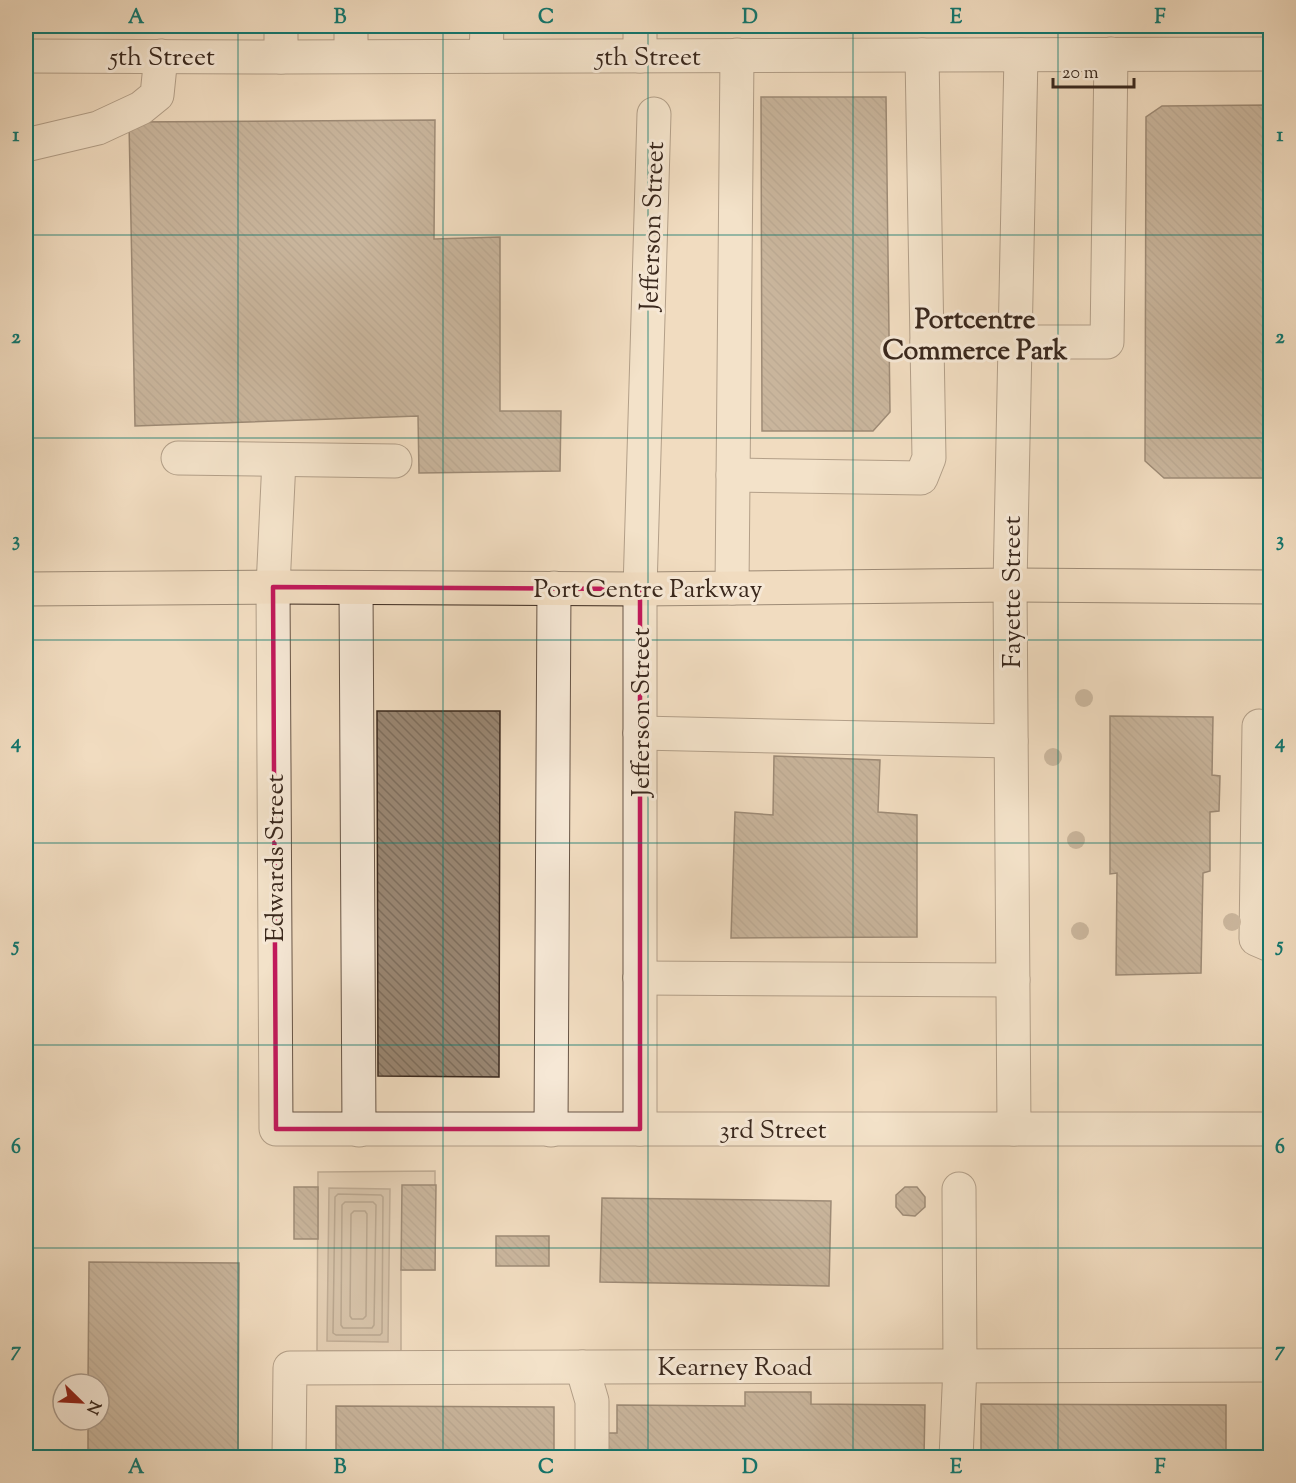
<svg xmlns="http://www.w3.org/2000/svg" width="1296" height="1483" font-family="'Sorts Mill Goudy',serif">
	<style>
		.green { fill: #d2bda4; stroke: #867260; stroke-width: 1.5 }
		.water { fill: #b39f89; stroke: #836f5e; stroke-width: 1.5 }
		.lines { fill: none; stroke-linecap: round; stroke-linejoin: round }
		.shore { stroke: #766453; stroke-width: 1.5 }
		.building { fill: url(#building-back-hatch); stroke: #3a281d; stroke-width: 1.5 }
		.minor-casing { stroke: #685546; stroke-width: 35 }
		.major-casing { stroke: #3a281d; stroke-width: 35 }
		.minor { stroke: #f6e8d6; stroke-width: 33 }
		.major { stroke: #f1dcc0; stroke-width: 33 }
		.tree { fill: #a18d79 }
		.marked { fill: none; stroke: #c2185b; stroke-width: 4.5; stroke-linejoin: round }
		.grid { fill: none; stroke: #0f766e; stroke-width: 1.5; stroke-opacity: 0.55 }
		.labels { text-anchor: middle; stroke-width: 6; stroke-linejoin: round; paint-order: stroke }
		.street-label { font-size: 26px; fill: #3a281d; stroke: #f6e8d6 }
		.neighbourhood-label { font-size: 27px; font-weight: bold; fill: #3a281d; stroke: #f6e8d6 }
		.neatline { fill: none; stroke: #0f766e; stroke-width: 2 }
		.grid-label { font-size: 20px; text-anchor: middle; font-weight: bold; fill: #0f766e }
	</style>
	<defs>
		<pattern id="building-back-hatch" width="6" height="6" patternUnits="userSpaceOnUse" patternTransform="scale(1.5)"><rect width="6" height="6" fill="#998672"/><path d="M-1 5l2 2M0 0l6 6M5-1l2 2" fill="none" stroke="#7e6e5d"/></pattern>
	</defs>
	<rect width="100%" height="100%" fill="#f1dcc0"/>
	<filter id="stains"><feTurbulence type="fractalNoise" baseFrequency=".00333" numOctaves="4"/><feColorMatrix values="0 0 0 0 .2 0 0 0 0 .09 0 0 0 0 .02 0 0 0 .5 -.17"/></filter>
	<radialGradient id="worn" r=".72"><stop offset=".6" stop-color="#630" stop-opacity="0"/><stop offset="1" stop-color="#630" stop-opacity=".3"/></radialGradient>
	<polygon class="green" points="435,1171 435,1270 401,1270 401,1351 317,1351 318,1172"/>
	<polygon class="water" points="329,1188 390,1189 388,1342 327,1341"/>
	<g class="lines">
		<g class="shore">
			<polygon points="338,1194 381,1195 383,1197 382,1333 380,1335 336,1335 333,1333 335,1197"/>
			<polygon points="345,1202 373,1202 376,1205 374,1325 372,1328 343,1328 341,1325 342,1205"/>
			<polygon points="354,1211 365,1211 367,1214 366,1316 363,1319 352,1319 350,1316 351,1214"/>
		</g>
	</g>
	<g class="building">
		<polygon points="761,97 886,97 890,412 873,431 762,431"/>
		<polygon points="1270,105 1270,478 1164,478 1145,461 1146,117 1162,106"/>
		<polygon points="435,120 434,239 500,237 500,411 561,411 560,471 419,473 418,416 135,426 129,122"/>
		<polygon points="377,711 500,711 499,1077 378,1076"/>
		<polygon points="1110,716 1213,717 1212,775 1220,776 1219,811 1210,812 1210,871 1203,873 1201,973 1116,975 1117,873 1110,874"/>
		<polygon points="774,756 880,760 878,812 917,815 917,937 731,938 735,812 773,815"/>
		<polygon points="402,1185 436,1185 435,1270 401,1270"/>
		<rect x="294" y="1187" width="24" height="52"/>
		<polygon points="905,1187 917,1187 925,1197 925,1207 915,1216 903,1215 896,1207 896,1195"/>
		<polygon points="602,1198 831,1201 829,1286 600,1282"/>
		<rect x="496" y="1236" width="53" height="30"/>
		<polygon points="89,1262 239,1263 238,1458 88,1458 88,1420 99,1420 99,1384 88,1384"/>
		<polygon points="745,1392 811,1392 811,1404 925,1405 924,1458 607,1457 607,1433 617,1433 617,1405 745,1406"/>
		<polygon points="981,1404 1226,1405 1226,1458 981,1458"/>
		<polygon points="336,1406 554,1407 554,1458 336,1458"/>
	</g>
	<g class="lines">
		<g class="minor-casing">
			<g id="minor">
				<polyline points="281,26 281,57"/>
				<polyline points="26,56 281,57 1270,54"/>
				<polyline points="351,56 351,26"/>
				<polyline points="486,56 487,26"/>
				<polyline points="640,56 640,26"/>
				<polyline points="26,145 98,128 141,108 157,95 161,56"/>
				<polyline points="927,342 1107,342 1111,54"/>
				<polyline points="178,458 395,461"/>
				<polyline points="279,460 273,587 276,1129 1270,1129"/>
				<polyline points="733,475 921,478 929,458 922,55"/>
				<polyline points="356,588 359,1130"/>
				<polyline points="732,588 737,55"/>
				<polyline points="1259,726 1256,939 1270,945"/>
				<polyline points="640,733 1011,741"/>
				<polyline points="640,978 1013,980"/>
				<polyline points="640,1129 640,589 654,114"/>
				<polyline points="1014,1129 1010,585 1021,55"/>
				<polyline points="551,1130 554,588"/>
				<polyline points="582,1367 592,1401 592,1458"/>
				<polyline points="289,1458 290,1368 1270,1365"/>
				<polyline points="956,1458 960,1366 959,1189"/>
			</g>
		</g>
		<g class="major-casing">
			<polyline id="major" points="26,589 273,587 640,589 1010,585 1270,587"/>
		</g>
		<use href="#minor" class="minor"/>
		<use href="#major" class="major"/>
	</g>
	<g class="tree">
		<circle cx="1084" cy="698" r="9"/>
		<circle cx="1053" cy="757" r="9"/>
		<circle cx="1076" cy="840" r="9"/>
		<circle cx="1232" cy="922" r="9"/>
		<circle cx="1080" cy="931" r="9"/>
	</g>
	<path d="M0 0H1296V1483H0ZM273,587L640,589V1129H276Z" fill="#f1dcc0" fill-opacity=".55" fill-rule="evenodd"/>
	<path class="marked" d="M273,587L640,589V1129H276Z"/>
	<path class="grid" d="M238,26V1458M443,26V1458M648,26V1458M853,26V1458M1058,26V1458M26,235H1270M26,438H1270M26,640H1270M26,843H1270M26,1045H1270M26,1248H1270"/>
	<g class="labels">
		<g class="street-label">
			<text x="162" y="65">5th Street</text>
			<text x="648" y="65">5th Street</text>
			<text transform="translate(651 226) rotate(-88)" y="9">Jefferson Street</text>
			<text x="648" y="597">Port Centre Parkway</text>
			<text transform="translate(1011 592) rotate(-90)" y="9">Fayette Street</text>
			<text transform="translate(640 712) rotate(-90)" y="9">Jefferson Street</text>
			<text transform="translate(274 858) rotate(-90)" y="9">Edwards Street</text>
			<text x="773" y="1138">3rd Street</text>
			<text x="735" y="1375">Kearney Road</text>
		</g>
		<g class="neighbourhood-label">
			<text x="975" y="328">Portcentre<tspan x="975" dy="31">Commerce Park</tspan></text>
		</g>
	</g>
	<rect width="1296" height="1483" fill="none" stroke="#f1dcc0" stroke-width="66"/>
	<g transform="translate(81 1402) rotate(114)"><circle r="28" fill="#f6e8d6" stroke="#ab9b8c" stroke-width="1.5"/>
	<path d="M0-4.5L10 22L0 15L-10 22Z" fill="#8f2418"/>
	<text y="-9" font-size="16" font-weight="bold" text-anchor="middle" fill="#3a281d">N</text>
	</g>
	<path d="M1053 78v9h81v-9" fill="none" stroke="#3a281d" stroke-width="3"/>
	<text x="1062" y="78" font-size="18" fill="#3a281d" stroke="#f6e8d6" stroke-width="4.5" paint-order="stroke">20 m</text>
	<rect x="33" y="33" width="1230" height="1417" class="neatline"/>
	<g class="grid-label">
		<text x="136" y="23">A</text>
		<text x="340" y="23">B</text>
		<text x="546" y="23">C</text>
		<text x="750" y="23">D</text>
		<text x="956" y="23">E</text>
		<text x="1160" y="23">F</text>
		<text x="16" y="141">1</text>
		<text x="1280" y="141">1</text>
		<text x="16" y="343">2</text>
		<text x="1280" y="343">2</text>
		<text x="16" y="546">3</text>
		<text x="1280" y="546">3</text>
		<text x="16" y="748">4</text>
		<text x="1280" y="748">4</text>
		<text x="16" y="951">5</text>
		<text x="1280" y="951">5</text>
		<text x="16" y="1153">6</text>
		<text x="1280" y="1153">6</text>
		<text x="16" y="1356">7</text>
		<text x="1280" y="1356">7</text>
		<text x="136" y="1473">A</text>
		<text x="340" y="1473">B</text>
		<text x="546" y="1473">C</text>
		<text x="750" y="1473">D</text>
		<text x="956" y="1473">E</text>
		<text x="1160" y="1473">F</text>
	</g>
	<rect width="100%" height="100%" filter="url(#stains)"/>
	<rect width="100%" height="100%" fill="url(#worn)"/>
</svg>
